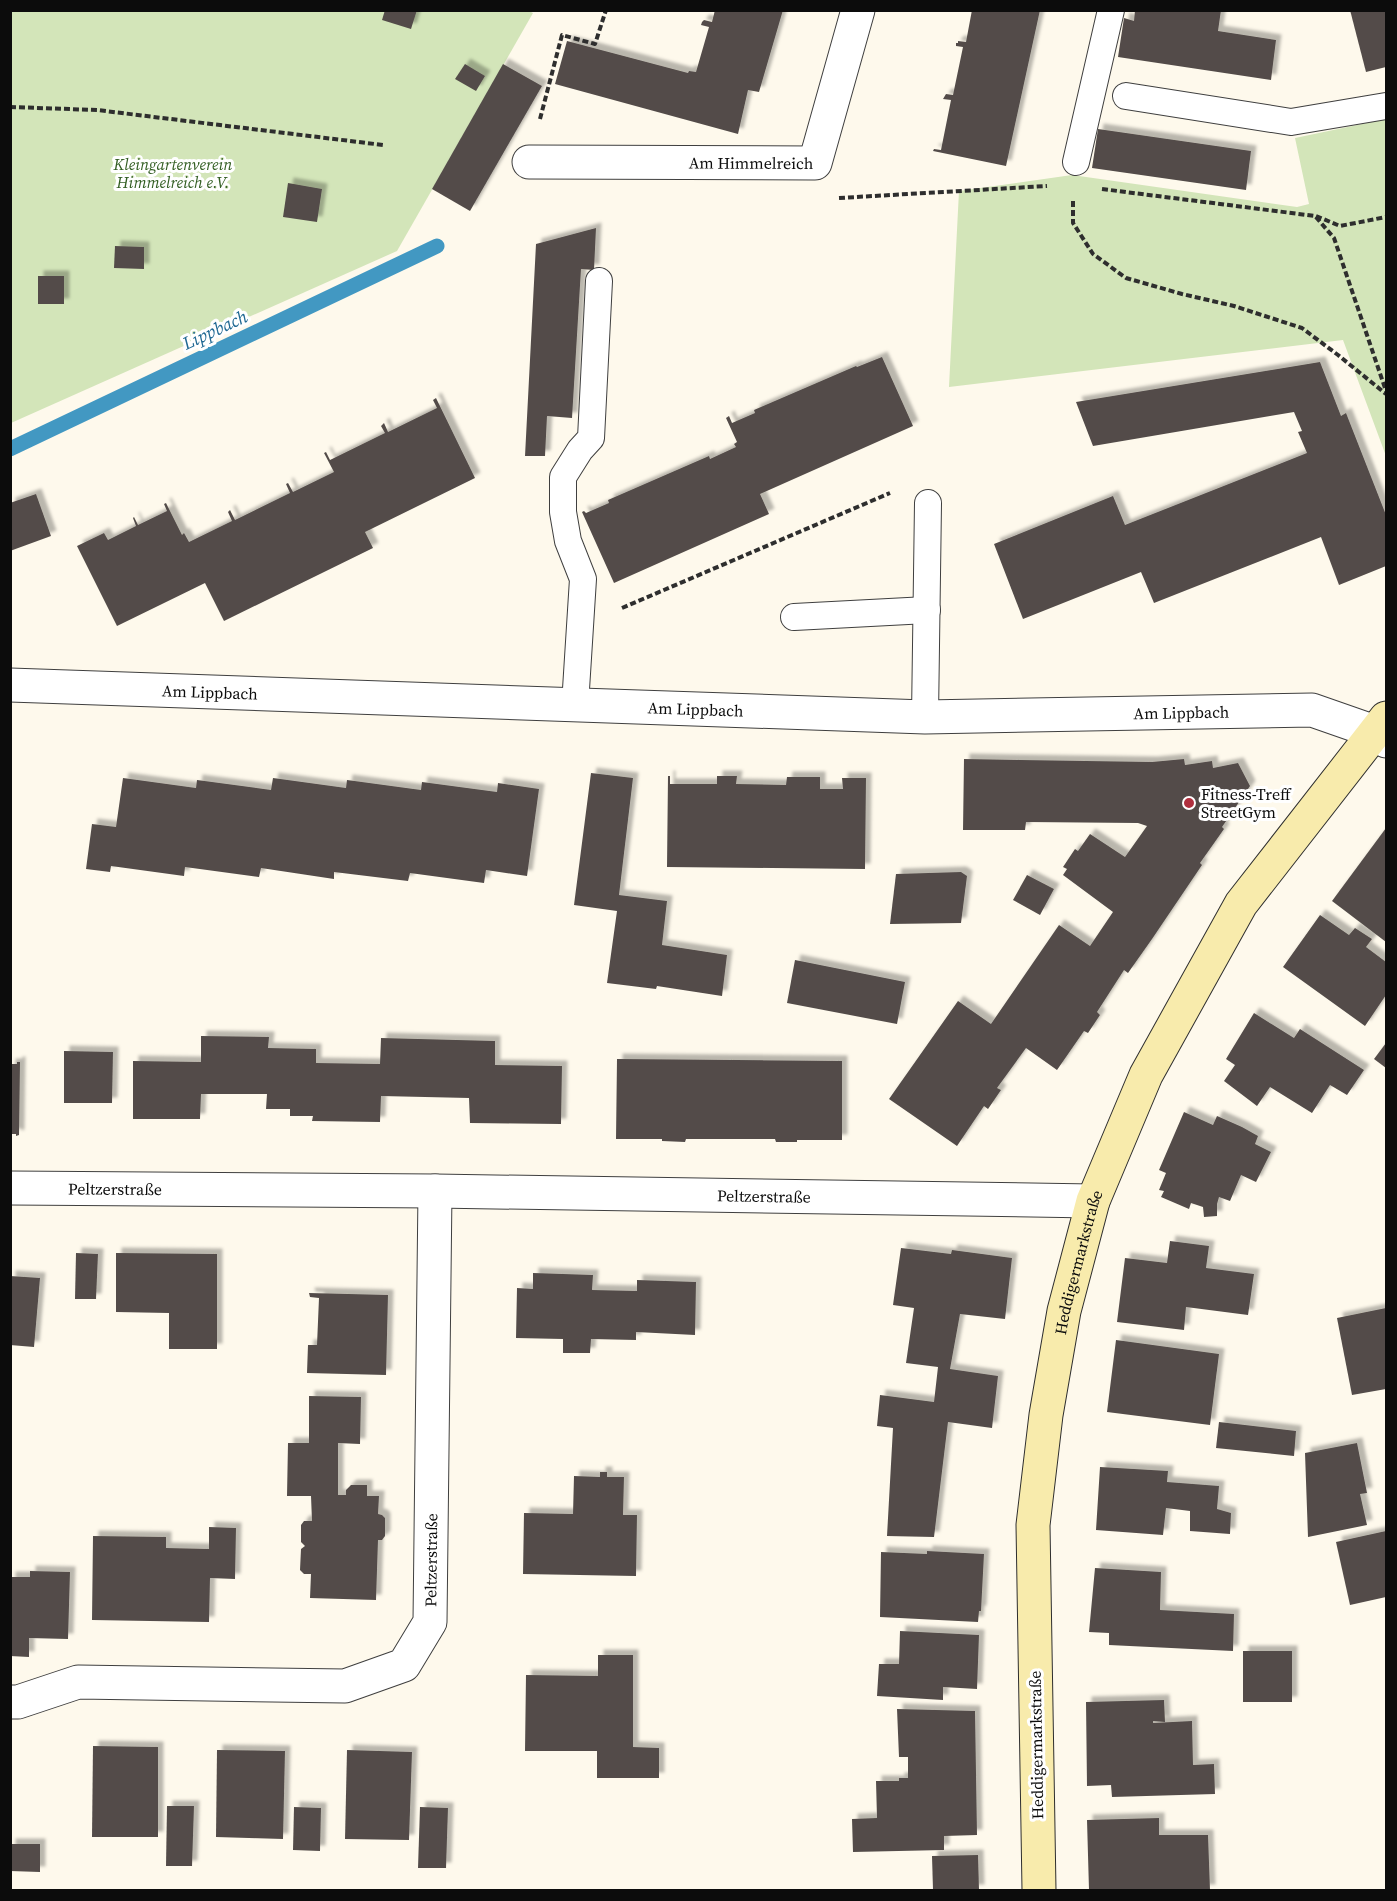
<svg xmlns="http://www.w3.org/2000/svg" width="1397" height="1901" font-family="'Source Serif 4',serif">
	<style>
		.green { fill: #d3e5b9 }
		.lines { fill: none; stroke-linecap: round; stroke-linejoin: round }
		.stream { stroke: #4298c2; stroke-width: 15 }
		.building { fill: #534c49; filter: url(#shadow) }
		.lane-casing { stroke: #3f3f3f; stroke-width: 28 }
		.street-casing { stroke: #3f3f3f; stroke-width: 35 }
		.secondary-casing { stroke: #2e2e2e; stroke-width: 35 }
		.path { stroke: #2e2e2e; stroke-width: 4; stroke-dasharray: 6 3; stroke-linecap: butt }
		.lane { stroke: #fff; stroke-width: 26 }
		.street { stroke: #fff; stroke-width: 33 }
		.secondary { stroke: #f8ebac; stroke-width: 33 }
		.poi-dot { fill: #b02f3e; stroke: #fff; stroke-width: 2 }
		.labels { text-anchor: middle; stroke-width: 6; stroke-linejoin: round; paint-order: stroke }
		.street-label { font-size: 16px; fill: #0c0c0c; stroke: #fff }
		.park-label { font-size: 16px; font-style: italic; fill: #325e22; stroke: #fff }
		.poi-label { font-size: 16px; fill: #0c0c0c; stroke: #fff; text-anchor: start }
		.water-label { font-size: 18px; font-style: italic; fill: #206993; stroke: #fff }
	</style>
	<defs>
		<filter id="shadow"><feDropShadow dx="5.5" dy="-5.5" stdDeviation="1.5" flood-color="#0004"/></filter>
	</defs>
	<rect width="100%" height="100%" fill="#fef9ec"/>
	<g class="green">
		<polygon points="527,10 533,13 397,251 11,423 10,11"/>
		<polygon points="1386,119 1386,456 1343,340 949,387 959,191 1072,175 1297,207 1309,204 1295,138"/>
	</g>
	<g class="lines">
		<polyline class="stream" points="10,449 437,246"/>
	</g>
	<g class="building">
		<polygon points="385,10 417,10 411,29 382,20"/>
		<polygon points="715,10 783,10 759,92 748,90 738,134 555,84 567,41 688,73 689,71 696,72 709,27 701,25 702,22 704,20 712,22"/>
		<polygon points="972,10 1040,10 1006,166 933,151 934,149 941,150 951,100 943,99 946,94 953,95 963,47 956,46 956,43 958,43 958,41 966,42"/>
		<polygon points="1135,10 1221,10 1218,31 1276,40 1271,80 1118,57 1124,18 1134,21"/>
		<polygon points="1350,10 1386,10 1386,67 1366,72"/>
		<polygon points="465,64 485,76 476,91 455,79"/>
		<polygon points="503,64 542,86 470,211 432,189"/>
		<polygon points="1098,129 1251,151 1246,190 1092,168"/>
		<polygon points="288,183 322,189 317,222 283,217"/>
		<polygon points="596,228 594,270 581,269 572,418 547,416 545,456 525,456 536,244"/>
		<polygon points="115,246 144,247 144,269 114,268"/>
		<rect x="38" y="276" width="26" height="28"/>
		<polygon points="882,357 913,426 760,494 769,514 614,583 582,512 584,511 586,513 609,503 608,500 709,456 710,459 736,447 734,444 737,442 726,418 729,416 732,423 755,413 754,410 856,366 857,367"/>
		<polygon points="1320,362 1341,416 1346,413 1386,515 1386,566 1339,585 1321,537 1154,603 1141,572 1023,619 994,544 1113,496 1125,525 1307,453 1298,432 1302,431 1294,412 1093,446 1076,402"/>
		<polygon points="436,398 475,478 365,532 373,548 224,621 205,583 117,626 77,546 104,533 108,540 136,526 133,518 134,517 138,525 167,511 164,504 166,503 182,535 184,533 189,542 232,521 228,512 230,510 235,520 290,493 286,484 288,483 293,492 334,472 324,453 326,452 330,460 385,433 381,426 384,423 388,432 437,408 433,400"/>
		<polygon points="36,494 51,536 10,551 10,503"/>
		<polygon points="964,759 1152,762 1184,759 1185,765 1212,761 1213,768 1238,763 1250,786 1222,827 1224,829 1200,863 1202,865 1152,939 1128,973 1124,970 1097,1012 1100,1015 1088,1033 1084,1031 1057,1070 1026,1048 997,1088 1001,1090 988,1109 984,1106 957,1146 889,1099 958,1001 991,1024 1059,925 1090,946 1113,912 1063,875 1067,869 1063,867 1075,849 1078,851 1090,834 1125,857 1147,826 1138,823 1026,822 1025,830 963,830"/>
		<polygon points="591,773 633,778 619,895 667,901 662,945 727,955 722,996 657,986 656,989 607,983 617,911 574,905"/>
		<polygon points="668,776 670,776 670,784 717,784 717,776 737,776 736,784 786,785 787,777 820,777 820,789 843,789 842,778 866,778 865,869 667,867"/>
		<polygon points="123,778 196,788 197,780 271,790 273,778 346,788 347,780 421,790 422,782 497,792 498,783 539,789 527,876 486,870 484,883 410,873 408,881 334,872 334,879 261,868 259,877 185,867 184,876 111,866 110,872 86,869 92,824 116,827"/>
		<polygon points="1386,828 1386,942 1332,901"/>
		<polygon points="961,872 967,876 961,923 890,924 896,874"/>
		<polygon points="1027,875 1054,889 1040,915 1013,900"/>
		<polygon points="1320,915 1349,935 1355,928 1372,939 1366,947 1386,962 1386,995 1365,1026 1283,967"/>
		<polygon points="795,960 905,982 897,1024 787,1003"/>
		<polygon points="1254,1013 1294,1038 1300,1029 1364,1070 1347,1095 1330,1085 1312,1113 1270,1087 1257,1106 1224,1081 1235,1065 1226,1059"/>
		<polygon points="201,1036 269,1037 268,1048 316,1049 316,1063 380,1064 381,1038 495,1041 495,1065 562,1066 561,1124 470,1123 469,1098 381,1096 380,1122 312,1121 313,1116 290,1116 290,1109 266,1109 267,1094 201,1094 200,1119 133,1119 133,1061 201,1062"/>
		<polygon points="1386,1043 1386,1068 1374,1059"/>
		<polygon points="64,1051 113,1052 112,1103 64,1103"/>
		<polygon points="617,1059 842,1061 842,1140 797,1140 797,1142 776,1142 775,1139 686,1139 685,1142 662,1141 662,1139 616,1139"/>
		<polygon points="17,1062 20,1062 19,1135 16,1136 16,1134 10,1134 10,1064 17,1064"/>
		<polygon points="1184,1112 1213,1125 1217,1116 1242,1127 1258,1136 1255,1144 1271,1152 1256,1182 1241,1175 1230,1201 1219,1197 1217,1204 1217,1216 1204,1217 1203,1207 1191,1203 1189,1209 1161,1197 1164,1191 1159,1190 1166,1173 1159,1170"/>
		<polygon points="1170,1241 1209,1246 1206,1268 1254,1274 1248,1315 1186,1307 1184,1330 1117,1322 1125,1258 1167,1263"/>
		<polygon points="901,1248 951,1254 952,1250 1012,1258 1005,1319 960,1314 950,1369 998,1376 992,1428 948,1422 934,1537 887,1536 893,1428 877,1426 880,1395 934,1402 938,1367 906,1363 914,1308 893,1305"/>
		<polygon points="76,1253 98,1254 96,1299 75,1299"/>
		<polygon points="116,1253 217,1254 217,1349 169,1349 169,1313 116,1312"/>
		<polygon points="533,1273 593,1275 592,1290 637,1291 637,1280 696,1282 695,1335 636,1332 636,1340 591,1339 590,1353 563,1353 563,1339 516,1338 517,1288 533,1289"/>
		<polygon points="10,1276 40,1278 34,1347 10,1345"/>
		<polygon points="309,1293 388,1295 386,1375 307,1373 308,1345 317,1345 319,1298 310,1297"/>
		<polygon points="1386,1308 1386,1389 1352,1395 1337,1318"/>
		<polygon points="1116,1340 1219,1354 1210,1425 1107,1412"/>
		<polygon points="309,1396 361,1397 360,1444 338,1443 338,1495 346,1495 346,1490 351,1485 367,1485 367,1496 379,1496 378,1514 382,1515 385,1518 385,1536 382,1540 378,1540 376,1600 310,1598 311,1574 304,1574 300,1570 301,1549 305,1546 301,1542 301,1525 304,1521 312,1521 311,1496 287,1496 288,1443 309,1443"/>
		<polygon points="1219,1422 1296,1431 1294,1456 1216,1448"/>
		<polygon points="1357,1443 1367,1493 1360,1494 1367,1525 1308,1537 1305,1453"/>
		<polygon points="1100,1467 1168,1471 1167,1482 1219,1486 1217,1509 1231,1513 1230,1534 1190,1531 1190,1511 1166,1508 1163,1535 1096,1530"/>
		<polygon points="600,1472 607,1472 607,1477 624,1477 623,1515 637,1515 636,1576 523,1574 524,1513 573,1514 574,1476 600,1477"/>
		<polygon points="209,1527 236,1528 235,1579 210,1578 209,1622 92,1620 93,1536 166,1537 166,1548 209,1549"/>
		<polygon points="1386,1531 1386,1597 1350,1605 1336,1542"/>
		<polygon points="927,1551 984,1554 981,1611 979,1611 978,1622 880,1617 881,1552 927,1554"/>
		<polygon points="1095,1568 1161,1572 1160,1610 1234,1614 1233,1651 1109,1645 1109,1633 1089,1632"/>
		<polygon points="30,1571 70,1572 68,1639 29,1638 29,1657 10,1656 10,1577 30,1577"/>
		<polygon points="900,1631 979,1635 977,1689 943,1687 943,1700 877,1696 879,1664 899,1664"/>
		<rect x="1243" y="1651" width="49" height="51"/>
		<polygon points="598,1655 633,1655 633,1747 659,1748 659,1778 597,1778 597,1751 525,1751 526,1675 598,1676"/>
		<polygon points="1164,1700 1165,1722 1153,1721 1153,1723 1192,1721 1193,1765 1214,1764 1215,1794 1112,1797 1111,1785 1087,1786 1086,1702"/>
		<polygon points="897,1709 975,1711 977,1835 944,1836 944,1850 853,1852 852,1819 877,1818 876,1781 899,1781 899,1778 908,1778 908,1757 899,1757"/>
		<polygon points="93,1746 158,1747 158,1837 92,1837"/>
		<polygon points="217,1750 285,1751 283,1839 216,1837"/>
		<polygon points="347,1750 412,1752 409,1840 345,1839"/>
		<polygon points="167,1806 194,1806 192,1866 166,1866"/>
		<polygon points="294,1807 321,1808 320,1851 293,1850"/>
		<polygon points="420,1807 448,1808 446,1868 418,1868"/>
		<polygon points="1159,1818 1159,1835 1208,1835 1210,1890 1089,1890 1087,1820"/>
		<polygon points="10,1844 40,1844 40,1872 10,1871"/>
		<polygon points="978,1855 979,1890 933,1890 932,1856"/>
	</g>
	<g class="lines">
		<g class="lane-casing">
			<g id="lane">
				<polyline points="1126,96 1291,122 1386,106"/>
				<polyline points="1076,162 1111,10"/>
				<polyline points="794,617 927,610"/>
				<polyline points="575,705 583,579 568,541 563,512 563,477 580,450 591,438 599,281"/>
				<polyline points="925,717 928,503"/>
			</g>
		</g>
		<g class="street-casing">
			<g id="street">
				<path id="s1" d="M529,162L815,163L858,10"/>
				<path id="s2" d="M10,685L925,717L1312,710L1375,732L1386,741"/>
				<path id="s3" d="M10,1188L435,1191L1093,1201"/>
				<path id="s4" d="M10,1702H18L78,1682L345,1686L404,1665L430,1622L435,1191"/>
			</g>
		</g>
		<g class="secondary-casing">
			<g id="secondary">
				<path id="s5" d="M1039,1890L1033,1525L1046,1415L1064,1311L1093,1201L1146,1075L1241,904L1386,718"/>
			</g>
		</g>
		<g class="path">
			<polyline points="10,107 97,110 383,145"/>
			<polyline points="540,119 562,35 595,44 606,10"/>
			<polyline points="1102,189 1315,216 1334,238 1386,391"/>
			<polyline points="839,198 1047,186"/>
			<polyline points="1073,201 1073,223 1093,254 1126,278 1182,294 1234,306 1302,328 1338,355 1386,394"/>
			<polyline points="1316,216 1340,226 1386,217"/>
			<polyline points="622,608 890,493"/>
		</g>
		<use href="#lane" class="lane"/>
		<use href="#street" class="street"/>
		<use href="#secondary" class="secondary"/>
	</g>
	<circle class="poi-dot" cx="1189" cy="803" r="6"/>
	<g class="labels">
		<g class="street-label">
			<text dy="6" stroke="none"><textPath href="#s1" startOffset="222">Am Himmelreich</textPath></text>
			<text dy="6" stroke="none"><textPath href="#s2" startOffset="200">Am Lippbach</textPath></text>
			<text dy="6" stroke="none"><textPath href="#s2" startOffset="686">Am Lippbach</textPath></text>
			<text dy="6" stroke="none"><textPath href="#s2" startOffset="1172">Am Lippbach</textPath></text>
			<text dy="6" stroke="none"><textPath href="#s3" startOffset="105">Peltzerstraße</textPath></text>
			<text dy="6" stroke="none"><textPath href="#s3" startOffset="754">Peltzerstraße</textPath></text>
			<text dy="6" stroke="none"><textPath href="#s5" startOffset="632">Heddigermarkstraße</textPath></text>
			<text dy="6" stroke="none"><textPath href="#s4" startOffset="513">Peltzerstraße</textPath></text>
			<text transform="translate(1036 1745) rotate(-91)" y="6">Heddigermarkstraße</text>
		</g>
		<g class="park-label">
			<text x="173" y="170">Kleingartenverein<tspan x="173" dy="18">Himmelreich e.V.</tspan></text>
		</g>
		<g class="poi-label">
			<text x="1201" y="800">Fitness-Treff<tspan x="1201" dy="18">StreetGym</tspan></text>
		</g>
		<g class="water-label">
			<text transform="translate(215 330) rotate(-25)" y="6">Lippbach</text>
		</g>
	</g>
	<rect width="1397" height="1901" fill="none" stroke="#0c0c0c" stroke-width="24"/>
</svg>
